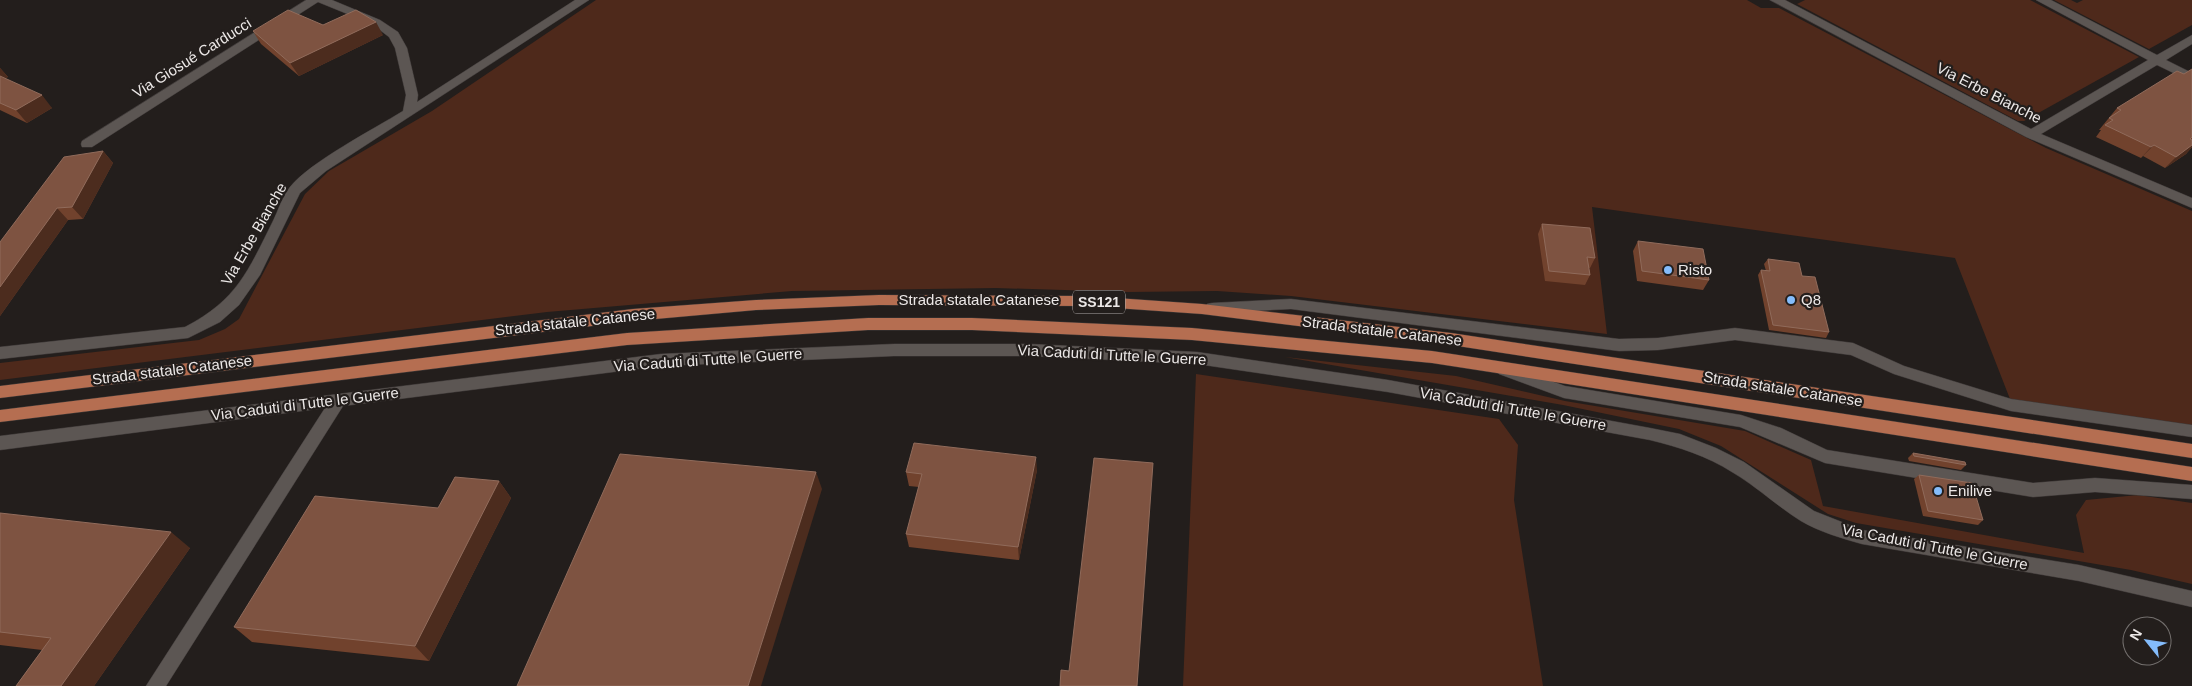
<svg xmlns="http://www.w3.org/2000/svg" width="2192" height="686" font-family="Helvetica,sans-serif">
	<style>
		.green { fill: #4e291b }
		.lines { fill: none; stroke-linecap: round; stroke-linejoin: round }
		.minor-casing { stroke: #3e3938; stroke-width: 1 }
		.major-casing { stroke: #3e3938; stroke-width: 1 }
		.minor { fill: #5c5653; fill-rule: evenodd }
		.major { fill: #b56e51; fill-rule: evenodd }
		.wall { fill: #71422d }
		.shaded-wall { fill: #4c2c1e }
		.building { fill: #7e5341; stroke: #906b5b }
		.poi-dot { fill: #84bcfb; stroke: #231e1c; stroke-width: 2 }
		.labels { text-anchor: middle; stroke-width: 4.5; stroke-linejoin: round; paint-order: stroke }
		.shield { fill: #231e1c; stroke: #b0abaa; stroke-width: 1 }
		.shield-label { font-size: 14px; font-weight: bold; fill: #ece8e7 }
		.street-label { font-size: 15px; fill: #ece8e7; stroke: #231e1c }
		.poi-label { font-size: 15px; fill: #ece8e7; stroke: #231e1c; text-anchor: start }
	</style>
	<rect width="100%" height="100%" fill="#231e1c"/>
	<g class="green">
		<polygon points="596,0 1747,0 1761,8 1779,8 2046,148 2192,211 2192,426 2010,399 1955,258 1592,207 1607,334 1291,296 1217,291 1128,292 996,288 792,291 547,312 0,380 0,363 199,340 225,329 239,319 305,194 329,171 432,111"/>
		<polygon points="1805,0 2030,0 2139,57 2024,121 2018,121 1797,4"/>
		<polygon points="2054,0 2071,0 2077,3 2083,0 2192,0 2192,25 2149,49"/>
		<polygon points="1285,357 1456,376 1565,401 1745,431 1811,460 1823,506 2084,553 2076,515 2086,500 2138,495 2192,503 2192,584 2131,570 1856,523 1828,514 1721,446 1679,429 1563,405"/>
		<polygon points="1196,374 1499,419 1518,445 1514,500 1543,686 1183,686"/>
	</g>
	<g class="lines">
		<g class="minor-casing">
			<g id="minor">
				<path d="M306,0H332L380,20L398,32L407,48L418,95L417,102L575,0H589L326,171L300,193L260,275L239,305L220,322L188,338L0,359V347L185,327C237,300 248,271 273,221C278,211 282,197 290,187C310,162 374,129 403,111L406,95L395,48L389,37L372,24L318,2L92,147H82L81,144L82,141Z"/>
				<polygon points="1770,0 1785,0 2031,129 2148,60 2036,0 2051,0 2157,55 2192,35 2192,44 2166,60 2192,73 2192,82 2157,65 2041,134 2192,198 2192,208 2026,137"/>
				<polygon points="1291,299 1619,339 1658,338 1735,328 1853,343 1904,366 2011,399 2192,425 2192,437 2011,411 1894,374 1851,355 1735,340 1658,350 1619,351 1291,309 1212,313 1207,312 1205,308 1207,304 1212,303"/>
				<path d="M894,344H1029L1197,352L1388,380L1650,428L1680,434L1716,448L1744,462L1814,511L1862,530L2079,565L2192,591V607L2079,581L1862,544C1841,538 1820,532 1801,521C1777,506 1756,486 1732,472C1707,456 1679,447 1650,440L1388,392L1197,364L1029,356H894L661,366L343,406L166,686H146L325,408L0,450V436L661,354Z"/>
				<polygon points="1504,364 1565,386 1741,415 1781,428 1827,450 2033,483 2095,478 2192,485 2192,499 2095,492 2033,497 1825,463 1740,427 1564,398 1499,374 1496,370 1499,366"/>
			</g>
		</g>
		<g class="major-casing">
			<g id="major">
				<polygon points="879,295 1087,296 1202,304 1451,333 2192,444 2192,458 1451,345 1202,314 1087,306 879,305 756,310 633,321 0,398 0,386 633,309 756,300"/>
				<polygon points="868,318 972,318 1192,328 1432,351 2192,467 2192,481 1432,363 1192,340 972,330 868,330 627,345 0,422 0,410 627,333"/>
			</g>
		</g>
		<use href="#minor" class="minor"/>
		<use href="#major" class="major"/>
	</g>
	<g class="wall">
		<polygon points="323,25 383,35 299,76 261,44 253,31"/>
		<polygon points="0,68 8,77 5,78 52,108 27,123 0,110"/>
		<polygon points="2192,69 2192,147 2186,154 2165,168 2143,156 2141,158 2096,137 2101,130 2099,130 2117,108 2184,74"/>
		<polygon points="103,151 113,163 83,219 68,220 0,316 0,242"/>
		<polygon points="1542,224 1595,258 1590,268 1589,268 1590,275 1585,285 1545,281 1538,234"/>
		<polygon points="1638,241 1709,280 1703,290 1637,281 1633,251"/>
		<polygon points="1768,259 1802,276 1829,332 1826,338 1769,330 1758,275 1761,270 1766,271 1764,264"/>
		<polygon points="1913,453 1966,465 1961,470 1909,461 1908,458"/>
		<polygon points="1037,470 1019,560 909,547 906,534 919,487 909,486 906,472"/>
		<polygon points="1919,475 1983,520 1978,525 1923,516 1914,479"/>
		<polygon points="499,481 511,498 429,661 252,642 234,627 438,508"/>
		<polygon points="0,513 190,548 94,686 16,686 42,650 0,645"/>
	</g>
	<g class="shaded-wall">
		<polygon points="376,22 383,35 299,76 290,63"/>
		<polygon points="0,68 8,77 0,81"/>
		<polygon points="42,95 52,108 27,123 16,110"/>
		<polygon points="2154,145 2141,158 2151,147"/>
		<polygon points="2192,145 2192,147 2186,154 2165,168 2176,157"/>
		<polygon points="103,151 113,163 83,219 72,207"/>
		<polygon points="57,208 68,220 0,316 0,287"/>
		<polygon points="1036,457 1037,470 1019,560 1018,547"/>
		<polygon points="816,472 822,489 761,686 748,686"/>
		<polygon points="499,481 511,498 429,661 415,646"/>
		<polygon points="171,532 190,548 94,686 61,686"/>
	</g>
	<g class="building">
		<polygon points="288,10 323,25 356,10 376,22 290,63 253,31"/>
		<polygon points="2192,69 2192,137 2190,139 2192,140 2192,145 2176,157 2154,145 2151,147 2105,125 2113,120 2109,118 2121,110 2117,108 2177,71 2184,74"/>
		<polygon points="0,76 42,95 16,110 0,103"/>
		<polygon points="103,151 72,207 57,208 0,287 0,242 64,157"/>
		<polygon points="1542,224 1590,228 1595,258 1587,257 1590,275 1549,271"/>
		<polygon points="1638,241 1703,249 1709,280 1642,271"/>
		<polygon points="1768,259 1799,263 1802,276 1815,277 1829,332 1773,325 1761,270 1770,271"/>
		<polygon points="914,443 1036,457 1018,547 906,534 922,474 906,472"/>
		<polygon points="1913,453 1965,462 1966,465 1914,456"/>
		<polygon points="620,454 816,472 748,686 517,686"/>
		<polygon points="1094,458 1153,463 1137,686 1060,686 1061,670 1069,671"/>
		<polygon points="1919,475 1972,483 1983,520 1928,511"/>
		<polygon points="455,477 499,481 415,646 234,627 315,496 438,508"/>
		<polygon points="0,513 171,532 61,686 16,686 51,638 0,632"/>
	</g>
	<g class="poi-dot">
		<circle cx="1668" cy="270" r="5"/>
		<circle cx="1791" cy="300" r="5"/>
		<circle cx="1938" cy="491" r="5"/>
	</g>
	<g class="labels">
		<rect class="shield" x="1073" y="290.5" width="52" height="23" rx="4"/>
		<g class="shield-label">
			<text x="1099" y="307">SS121</text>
		</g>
		<g class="street-label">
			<text transform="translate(192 58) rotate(-32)" y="5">Via Giosué Carducci</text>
			<text transform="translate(1989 93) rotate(27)" y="5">Via Erbe Bianche</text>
			<text transform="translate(254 234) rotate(-60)" y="5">Via Erbe Bianche</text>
			<text x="979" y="305">Strada statale Catanese</text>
			<text transform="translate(575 322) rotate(-6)" y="5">Strada statale Catanese</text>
			<text transform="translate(1382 331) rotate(7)" y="5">Strada statale Catanese</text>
			<text transform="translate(1112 355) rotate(3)" y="5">Via Caduti di Tutte le Guerre</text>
			<text transform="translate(708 360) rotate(-4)" y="5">Via Caduti di Tutte le Guerre</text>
			<text transform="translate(172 370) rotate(-7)" y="5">Strada statale Catanese</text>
			<text transform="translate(1783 389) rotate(9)" y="5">Strada statale Catanese</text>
			<text transform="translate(305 404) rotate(-7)" y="5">Via Caduti di Tutte le Guerre</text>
			<text transform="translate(1513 409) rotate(10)" y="5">Via Caduti di Tutte le Guerre</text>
			<text transform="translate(1935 547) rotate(11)" y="5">Via Caduti di Tutte le Guerre</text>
		</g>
		<g class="poi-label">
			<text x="1678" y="275">Risto</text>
			<text x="1801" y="305">Q8</text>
			<text x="1948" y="496">Enilive</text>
		</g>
	</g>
	<g transform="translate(2147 641) rotate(300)"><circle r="24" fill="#231e1c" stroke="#736f6d"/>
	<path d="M0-4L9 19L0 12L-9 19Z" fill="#84bcfb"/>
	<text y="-8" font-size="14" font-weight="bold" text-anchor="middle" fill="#ece8e7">N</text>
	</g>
</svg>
